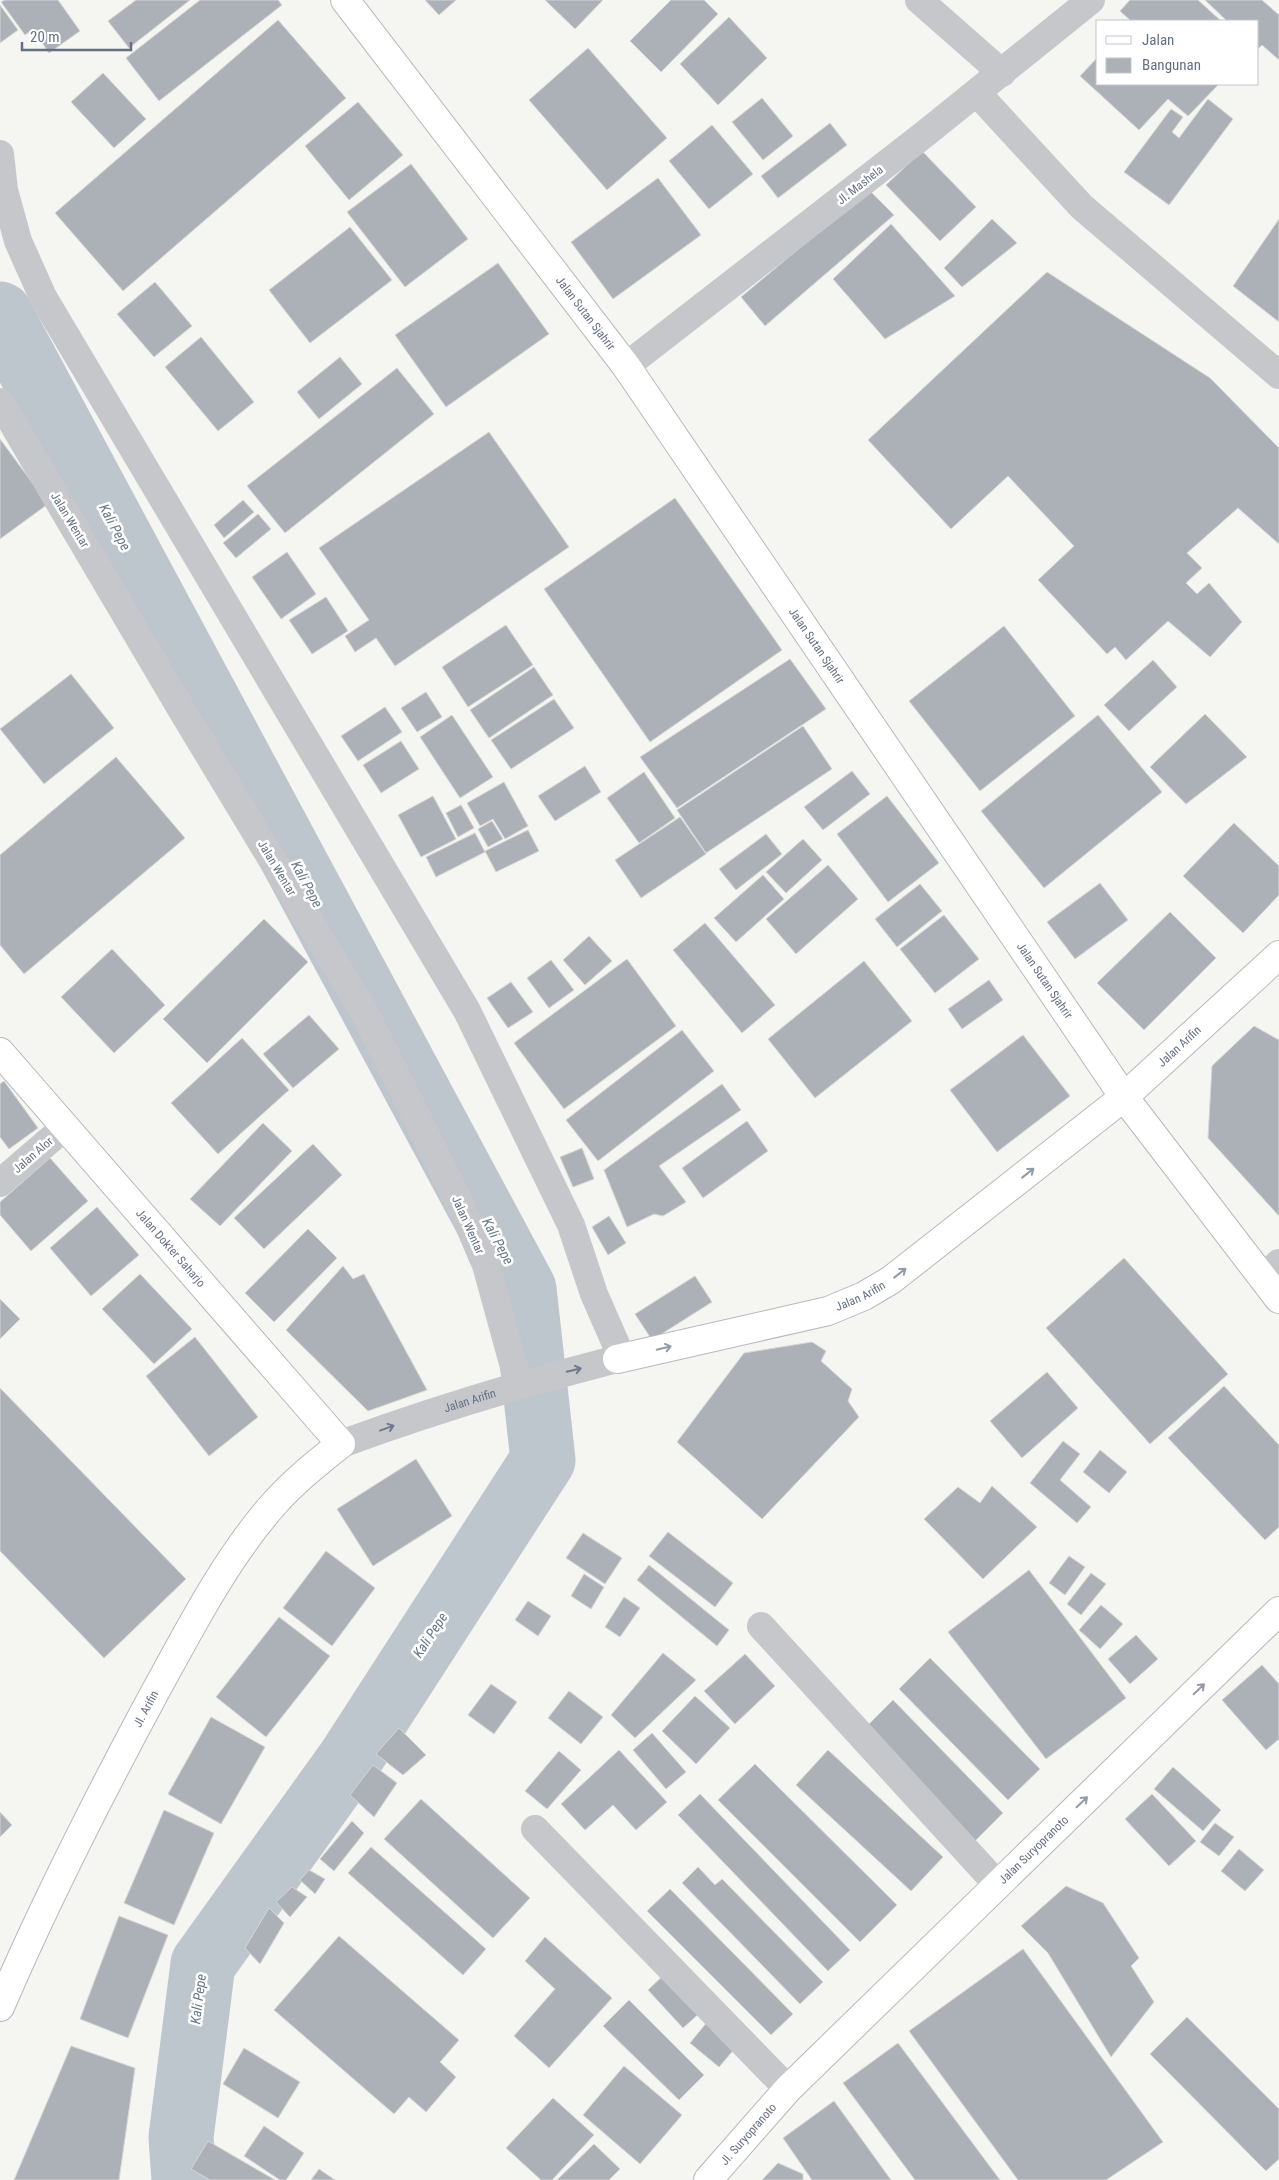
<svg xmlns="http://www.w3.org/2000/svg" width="1279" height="2180" font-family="'Roboto Condensed',sans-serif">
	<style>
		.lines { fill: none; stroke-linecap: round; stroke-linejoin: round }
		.river { stroke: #bec6cd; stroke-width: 65 }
		.building { fill: #abb1b7; stroke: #d6d6d4 }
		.major-casing { stroke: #b5b8bd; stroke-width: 30 }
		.minor { stroke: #c5c7cb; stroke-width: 28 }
		.major { stroke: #fff; stroke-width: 28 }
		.oneway { stroke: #929ba8 }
		.oneway2 { stroke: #6e7989 }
		.labels { text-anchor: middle; stroke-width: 5; stroke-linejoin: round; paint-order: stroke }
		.street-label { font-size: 12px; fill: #647082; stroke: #fff }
		.water-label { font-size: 14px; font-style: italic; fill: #657886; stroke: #fff }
	</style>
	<rect width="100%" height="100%" fill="#f5f5f1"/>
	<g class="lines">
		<polyline class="river" points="0,314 524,1289 543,1460 350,1759 203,1964 181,2137 184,2180"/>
	</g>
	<g class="building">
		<polygon points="5,0 58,0 80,31 49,53 33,29 25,35 1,2"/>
		<polygon points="136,0 190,0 129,48 108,21"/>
		<polygon points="200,0 278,0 282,5 159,101 126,58"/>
		<polygon points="425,0 456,0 439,15"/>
		<polygon points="545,0 603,0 575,29"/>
		<polygon points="671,0 704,0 718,14 661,72 630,41"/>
		<polygon points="1130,0 1198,0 1221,21 1131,21 1120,11"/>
		<polygon points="1205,0 1262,0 1279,15 1279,60 1262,45 1258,49 1258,21 1227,21"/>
		<polygon points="0,5 18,30 0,43"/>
		<polygon points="729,17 767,58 718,105 680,64"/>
		<polygon points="278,20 346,98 123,291 55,213"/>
		<polygon points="588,48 667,138 607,190 529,100"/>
		<polygon points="1098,57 1098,84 1219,84 1188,116 1168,99 1139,130 1080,76"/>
		<polygon points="103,73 146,119 114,148 71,102"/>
		<polygon points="762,98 793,136 763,160 732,122"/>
		<polygon points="1208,99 1233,119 1169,205 1124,172 1171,109 1183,117 1172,132 1179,138"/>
		<polygon points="358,102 403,155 349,200 305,146"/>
		<polygon points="830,123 847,145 778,198 761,176"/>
		<polygon points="712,125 753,174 709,209 669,161"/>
		<polygon points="922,151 976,207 940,241 886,185"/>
		<polygon points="411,164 468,239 405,287 347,212"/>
		<polygon points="658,178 701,235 613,299 571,242"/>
		<polygon points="869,190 894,215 765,326 741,297"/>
		<polygon points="992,219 1017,243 962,287 944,268"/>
		<polygon points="1279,219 1279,322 1233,286"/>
		<polygon points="891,224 955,296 885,339 833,279"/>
		<polygon points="350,227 392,280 310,343 269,290"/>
		<polygon points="498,263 549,334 446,407 395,335"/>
		<polygon points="1047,272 1210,378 1279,448 1279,544 1238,508 1187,553 1202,568 1186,583 1197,594 1209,583 1242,622 1210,657 1168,621 1126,660 1115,647 1107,654 1038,580 1074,546 1008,476 951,529 868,440"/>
		<polygon points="155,282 192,326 154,357 117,314"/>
		<polygon points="201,337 254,402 218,431 165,367"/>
		<polygon points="340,357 362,384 319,419 297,392"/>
		<polygon points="397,368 434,414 285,533 247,486"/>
		<polygon points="489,432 569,547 395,666 376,638 355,652 345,636 369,620 319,548"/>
		<polygon points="0,439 48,504 0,539"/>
		<polygon points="675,498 782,650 650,742 544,589"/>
		<polygon points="243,500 254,512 224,538 214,525"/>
		<polygon points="258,514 271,529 236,558 223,543"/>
		<polygon points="287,552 316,594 281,619 252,577"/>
		<polygon points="326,597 348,631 312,654 289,620"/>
		<polygon points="506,625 533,665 468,707 442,667"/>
		<polygon points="1004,626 1075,716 980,791 909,701"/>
		<polygon points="790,659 826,709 677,808 640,757"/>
		<polygon points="1153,660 1177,687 1129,731 1104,705"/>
		<polygon points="534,667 553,695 489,738 470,710"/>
		<polygon points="71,674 114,728 44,784 0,729"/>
		<polygon points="426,692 442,717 417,732 401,708"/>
		<polygon points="554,699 574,728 511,769 491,740"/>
		<polygon points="385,707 402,732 358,761 341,736"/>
		<polygon points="1205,714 1247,757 1186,804 1150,767"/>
		<polygon points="452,715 493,777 460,798 420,737"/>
		<polygon points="1098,715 1162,792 1044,888 981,811"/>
		<polygon points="803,726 832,769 706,853 677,810"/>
		<polygon points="401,741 419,769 381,793 363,765"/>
		<polygon points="116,757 185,838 24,974 0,945 0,855"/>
		<polygon points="585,766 601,792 555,821 538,796"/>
		<polygon points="852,771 870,794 823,830 804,807"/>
		<polygon points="644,772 675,818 639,843 607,798"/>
		<polygon points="504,782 528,826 505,839 493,819 480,826 467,803"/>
		<polygon points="433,796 456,839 421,857 398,815"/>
		<polygon points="887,796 939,863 888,902 837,834"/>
		<polygon points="461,805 474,828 458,837 446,813"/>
		<polygon points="680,817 706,854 641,898 615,860"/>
		<polygon points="492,821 503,839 488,847 478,829"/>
		<polygon points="1234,823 1279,866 1279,895 1243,933 1183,876"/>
		<polygon points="528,830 539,851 496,872 485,851"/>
		<polygon points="475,833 485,852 436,877 426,857"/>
		<polygon points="766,834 782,854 736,890 719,869"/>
		<polygon points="803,839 822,860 786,893 766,872"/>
		<polygon points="828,865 858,899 796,954 766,919"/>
		<polygon points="763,875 784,899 736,942 714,918"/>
		<polygon points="1100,883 1128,920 1075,959 1047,922"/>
		<polygon points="920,884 942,911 897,947 875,919"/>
		<polygon points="1170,912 1216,958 1144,1030 1097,983"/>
		<polygon points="944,915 979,959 935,993 900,949"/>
		<polygon points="264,919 308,962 207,1063 163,1019"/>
		<polygon points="705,923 775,1005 742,1033 673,950"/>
		<polygon points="589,936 612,961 585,985 563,960"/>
		<polygon points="112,949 165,1005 114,1053 61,997"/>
		<polygon points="627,959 676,1026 564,1109 514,1043"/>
		<polygon points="551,960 574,990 549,1008 527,978"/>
		<polygon points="864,961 912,1021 815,1098 768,1039"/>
		<polygon points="989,980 1003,1000 962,1029 948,1009"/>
		<polygon points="511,982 533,1012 508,1028 487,998"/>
		<polygon points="309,1015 339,1049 293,1088 263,1054"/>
		<polygon points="1254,1026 1279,1040 1279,1216 1208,1138 1212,1066"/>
		<polygon points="682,1030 714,1071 598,1161 566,1120"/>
		<polygon points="1023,1035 1070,1096 997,1152 950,1090"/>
		<polygon points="242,1038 289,1090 218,1154 171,1103"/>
		<polygon points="4,1081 38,1128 9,1149 0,1137 0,1084"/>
		<polygon points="722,1084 741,1110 659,1166 686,1202 663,1216 654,1214 627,1227 604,1170"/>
		<polygon points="747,1121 768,1151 703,1198 682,1168"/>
		<polygon points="263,1123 292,1151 220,1226 190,1199"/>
		<polygon points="313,1144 342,1175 264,1249 234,1218"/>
		<polygon points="582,1148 594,1179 573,1187 560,1157"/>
		<polygon points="50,1158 88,1201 31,1251 0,1215 0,1202"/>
		<polygon points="97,1207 139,1255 91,1296 50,1248"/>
		<polygon points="609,1216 626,1243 608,1255 592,1227"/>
		<polygon points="308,1229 337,1258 274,1322 245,1293"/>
		<polygon points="1124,1258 1228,1374 1150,1444 1046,1328"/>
		<polygon points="343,1266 353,1279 364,1274 427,1390 368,1411 286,1330"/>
		<polygon points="140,1274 192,1329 154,1364 102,1309"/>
		<polygon points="695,1276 712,1302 652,1340 635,1314"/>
		<polygon points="0,1299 20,1319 0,1339"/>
		<polygon points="195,1337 258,1417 209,1456 146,1376"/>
		<polygon points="812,1342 826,1351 821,1361 852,1389 848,1401 859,1417 762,1519 677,1442 744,1353"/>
		<polygon points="1047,1372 1078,1408 1022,1458 990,1421"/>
		<polygon points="1224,1386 1279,1445 1279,1527 1265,1540 1168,1438"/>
		<polygon points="0,1388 186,1579 104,1658 0,1551"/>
		<polygon points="1063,1441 1080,1454 1060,1480 1091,1507 1077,1523 1030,1483"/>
		<polygon points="1100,1450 1127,1472 1109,1493 1083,1472"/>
		<polygon points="416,1459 452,1516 373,1566 337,1509"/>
		<polygon points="992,1486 1037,1527 983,1579 924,1519 958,1487 980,1503"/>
		<polygon points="668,1532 733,1583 715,1607 649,1556"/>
		<polygon points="583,1533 622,1558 605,1584 566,1558"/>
		<polygon points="326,1551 375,1588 332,1646 283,1608"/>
		<polygon points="1069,1556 1085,1567 1065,1595 1049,1583"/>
		<polygon points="649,1565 729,1630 717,1646 637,1580"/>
		<polygon points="1029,1570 1126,1698 1046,1759 948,1632"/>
		<polygon points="1091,1573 1106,1584 1081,1615 1067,1604"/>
		<polygon points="584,1574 604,1587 591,1609 571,1596"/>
		<polygon points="624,1597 640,1608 620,1637 605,1627"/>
		<polygon points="528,1601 551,1616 538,1636 515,1620"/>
		<polygon points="1101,1605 1123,1624 1100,1649 1079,1630"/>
		<polygon points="279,1617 330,1656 266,1737 216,1697"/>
		<polygon points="1136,1635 1158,1659 1130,1684 1108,1659"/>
		<polygon points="663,1653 696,1680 635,1738 611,1715"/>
		<polygon points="745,1654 775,1686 735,1724 704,1691"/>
		<polygon points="930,1658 1040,1769 1008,1800 899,1689"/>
		<polygon points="1262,1665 1279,1684 1279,1739 1266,1750 1222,1700"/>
		<polygon points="491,1684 517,1702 494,1734 468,1715"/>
		<polygon points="569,1691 603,1717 581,1744 548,1718"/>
		<polygon points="695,1696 730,1728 696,1764 662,1731"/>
		<polygon points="893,1700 1003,1813 974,1842 864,1729"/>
		<polygon points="211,1717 265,1747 221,1824 168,1794"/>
		<polygon points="399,1728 426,1755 403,1775 376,1754"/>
		<polygon points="652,1733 686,1772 666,1789 633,1750"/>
		<polygon points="619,1750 667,1802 636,1830 613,1805 585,1830 561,1804"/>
		<polygon points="828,1750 943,1857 911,1891 796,1785"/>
		<polygon points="559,1751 581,1770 547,1809 525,1791"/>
		<polygon points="755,1764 897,1905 860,1942 718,1800"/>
		<polygon points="373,1765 397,1783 374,1817 350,1795"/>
		<polygon points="1173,1767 1221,1810 1203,1831 1154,1789"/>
		<polygon points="700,1794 850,1950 828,1971 678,1815"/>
		<polygon points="1152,1794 1196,1841 1169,1866 1125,1819"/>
		<polygon points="421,1799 530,1898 493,1938 384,1839"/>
		<polygon points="164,1810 214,1833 174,1925 124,1903"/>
		<polygon points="0,1812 12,1825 0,1837"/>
		<polygon points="352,1821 364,1833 334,1871 320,1859"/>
		<polygon points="1215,1823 1234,1837 1219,1856 1200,1842"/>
		<polygon points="371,1847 486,1949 463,1975 348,1873"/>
		<polygon points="1239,1849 1264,1870 1245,1891 1221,1871"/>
		<polygon points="698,1867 715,1885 722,1879 823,1982 800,2004 682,1883"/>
		<polygon points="309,1870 325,1879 315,1894 300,1880"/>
		<polygon points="1066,1886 1103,1903 1139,1958 1131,1966 1154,2002 1111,2057 1048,1953 1021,1926"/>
		<polygon points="292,1887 307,1897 290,1917 276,1902"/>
		<polygon points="670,1889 793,2014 771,2035 647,1911"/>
		<polygon points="269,1908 284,1923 260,1964 245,1948"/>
		<polygon points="119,1916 168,1935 128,2038 80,2019"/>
		<polygon points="339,1936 459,2040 440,2062 456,2077 426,2112 409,2097 394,2114 274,2010"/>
		<polygon points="545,1937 612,1998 549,2068 514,2036 555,1989 525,1961"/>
		<polygon points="1023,1949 1163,2142 1106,2180 1018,2180 909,2031"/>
		<polygon points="668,1971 704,2009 683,2028 648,1990"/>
		<polygon points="629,2000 704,2075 679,2100 603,2026"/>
		<polygon points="1187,2017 1279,2109 1279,2159 1266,2171 1150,2054"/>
		<polygon points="708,2021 737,2046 719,2067 690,2043"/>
		<polygon points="898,2043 1000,2180 915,2180 843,2083"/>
		<polygon points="71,2046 135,2068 119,2180 14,2180"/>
		<polygon points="244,2048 300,2082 278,2118 223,2084"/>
		<polygon points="624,2066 682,2115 640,2164 583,2115"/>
		<polygon points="553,2098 594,2135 552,2180 541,2180 506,2148"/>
		<polygon points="834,2101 891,2180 812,2180 783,2138"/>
		<polygon points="264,2126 304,2153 286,2180 280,2180 244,2156"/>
		<polygon points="208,2141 275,2180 210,2180 191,2169"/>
		<polygon points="594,2144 620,2169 609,2180 557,2180"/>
		<polygon points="778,2163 803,2174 803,2180 762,2180"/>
		<polygon points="319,2169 335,2180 311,2180"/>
	</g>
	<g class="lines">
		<g class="major-casing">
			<g id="major">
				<path id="s2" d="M345,0L626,366L1124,1097L1279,1299"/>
				<path id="s3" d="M0,1052L341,1444C317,1463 293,1482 273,1505C226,1558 188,1632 154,1694C99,1796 46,1900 0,2007"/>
				<path id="s4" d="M617,1359L828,1311L864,1296L891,1280L1124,1097L1279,955"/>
				<path id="s5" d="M708,2180L788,2089L1279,1611"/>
			</g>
		</g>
		<g class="minor">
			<polyline points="919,0 1002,73"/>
			<polyline points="977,93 1082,207 1279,375"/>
			<polyline points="0,154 4,190 18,241 43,297 467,1011 571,1225 594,1294 622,1358"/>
			<polyline points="626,366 926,133 1091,0"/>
			<polyline points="0,402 184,714 366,1015 462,1209 486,1265 519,1385"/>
			<polyline points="0,1183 65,1127"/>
			<polyline points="1263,1278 1279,1263"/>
			<path id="s1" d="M341,1444C432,1411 523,1383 617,1359"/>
			<polyline points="761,1626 997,1884"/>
			<polyline points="535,1829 788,2089"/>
		</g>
		<use href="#major" class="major"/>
	</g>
	<defs><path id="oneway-shaft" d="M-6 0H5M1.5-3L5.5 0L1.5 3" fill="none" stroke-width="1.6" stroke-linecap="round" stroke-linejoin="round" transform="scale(1.25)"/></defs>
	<g class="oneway">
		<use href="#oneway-shaft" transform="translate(1028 1173) rotate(-38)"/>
		<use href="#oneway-shaft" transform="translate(900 1273) rotate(-38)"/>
		<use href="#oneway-shaft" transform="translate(664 1348) rotate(-13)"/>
		<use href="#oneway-shaft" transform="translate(1199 1689) rotate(-44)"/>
		<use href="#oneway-shaft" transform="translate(1082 1802) rotate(-44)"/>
	</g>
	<g class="oneway2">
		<use href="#oneway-shaft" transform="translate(574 1370) rotate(-14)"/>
		<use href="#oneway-shaft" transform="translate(387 1428) rotate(-20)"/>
	</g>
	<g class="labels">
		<g class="street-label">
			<text transform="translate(860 185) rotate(-38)" y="4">Jl. Mashela</text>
			<text dy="4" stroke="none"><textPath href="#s2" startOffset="395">Jalan Sutan Sjahrir</textPath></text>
			<text transform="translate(70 520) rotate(59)" y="4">Jalan Wentar</text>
			<text dy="4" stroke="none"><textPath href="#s2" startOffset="800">Jalan Sutan Sjahrir</textPath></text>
			<text transform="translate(277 868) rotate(59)" y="4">Jalan Wentar</text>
			<text dy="4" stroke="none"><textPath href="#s2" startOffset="1205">Jalan Sutan Sjahrir</textPath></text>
			<text dy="4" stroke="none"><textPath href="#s4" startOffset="658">Jalan Arifin</textPath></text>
			<text transform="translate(33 1155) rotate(-41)" y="4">Jalan Alor</text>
			<text transform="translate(468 1225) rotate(66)" y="4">Jalan Wentar</text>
			<text dy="4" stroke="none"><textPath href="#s3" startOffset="260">Jalan Dokter Saharjo</textPath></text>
			<text dy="4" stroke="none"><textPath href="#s4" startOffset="252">Jalan Arifin</textPath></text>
			<text dy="4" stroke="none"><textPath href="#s1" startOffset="136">Jalan Arifin</textPath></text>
			<text transform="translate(146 1709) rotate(-62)" y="4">Jl. Arifin</text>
			<text dy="4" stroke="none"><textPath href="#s5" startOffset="464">Jalan Suryopranoto</textPath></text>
			<text dy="4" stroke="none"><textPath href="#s5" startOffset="61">Jl. Suryopranoto</textPath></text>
		</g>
		<g class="water-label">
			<text transform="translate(115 527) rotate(62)" y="5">Kali Pepe</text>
			<text transform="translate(307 884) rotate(62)" y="5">Kali Pepe</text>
			<text transform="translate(498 1241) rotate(62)" y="5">Kali Pepe</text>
			<text transform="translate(430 1635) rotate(-57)" y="5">Kali Pepe</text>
			<text transform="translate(198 1999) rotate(-83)" y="5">Kali Pepe</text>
		</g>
	</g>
	<rect x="1096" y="20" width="162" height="65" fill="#ffffff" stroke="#c1c6cd"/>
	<rect x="1106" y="36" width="25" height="8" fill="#ffffff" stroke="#c1c6cd"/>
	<text x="1142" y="45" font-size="15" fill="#647082">Jalan</text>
	<rect x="1106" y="58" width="25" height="15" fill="#abb1b7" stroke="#c1c6cd"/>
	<text x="1142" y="70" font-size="15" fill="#647082">Bangunan</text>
	<path d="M22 42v8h109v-8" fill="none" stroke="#647082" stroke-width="2.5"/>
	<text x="30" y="42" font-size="15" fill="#647082" stroke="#ffffff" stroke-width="4" paint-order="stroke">20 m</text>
</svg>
